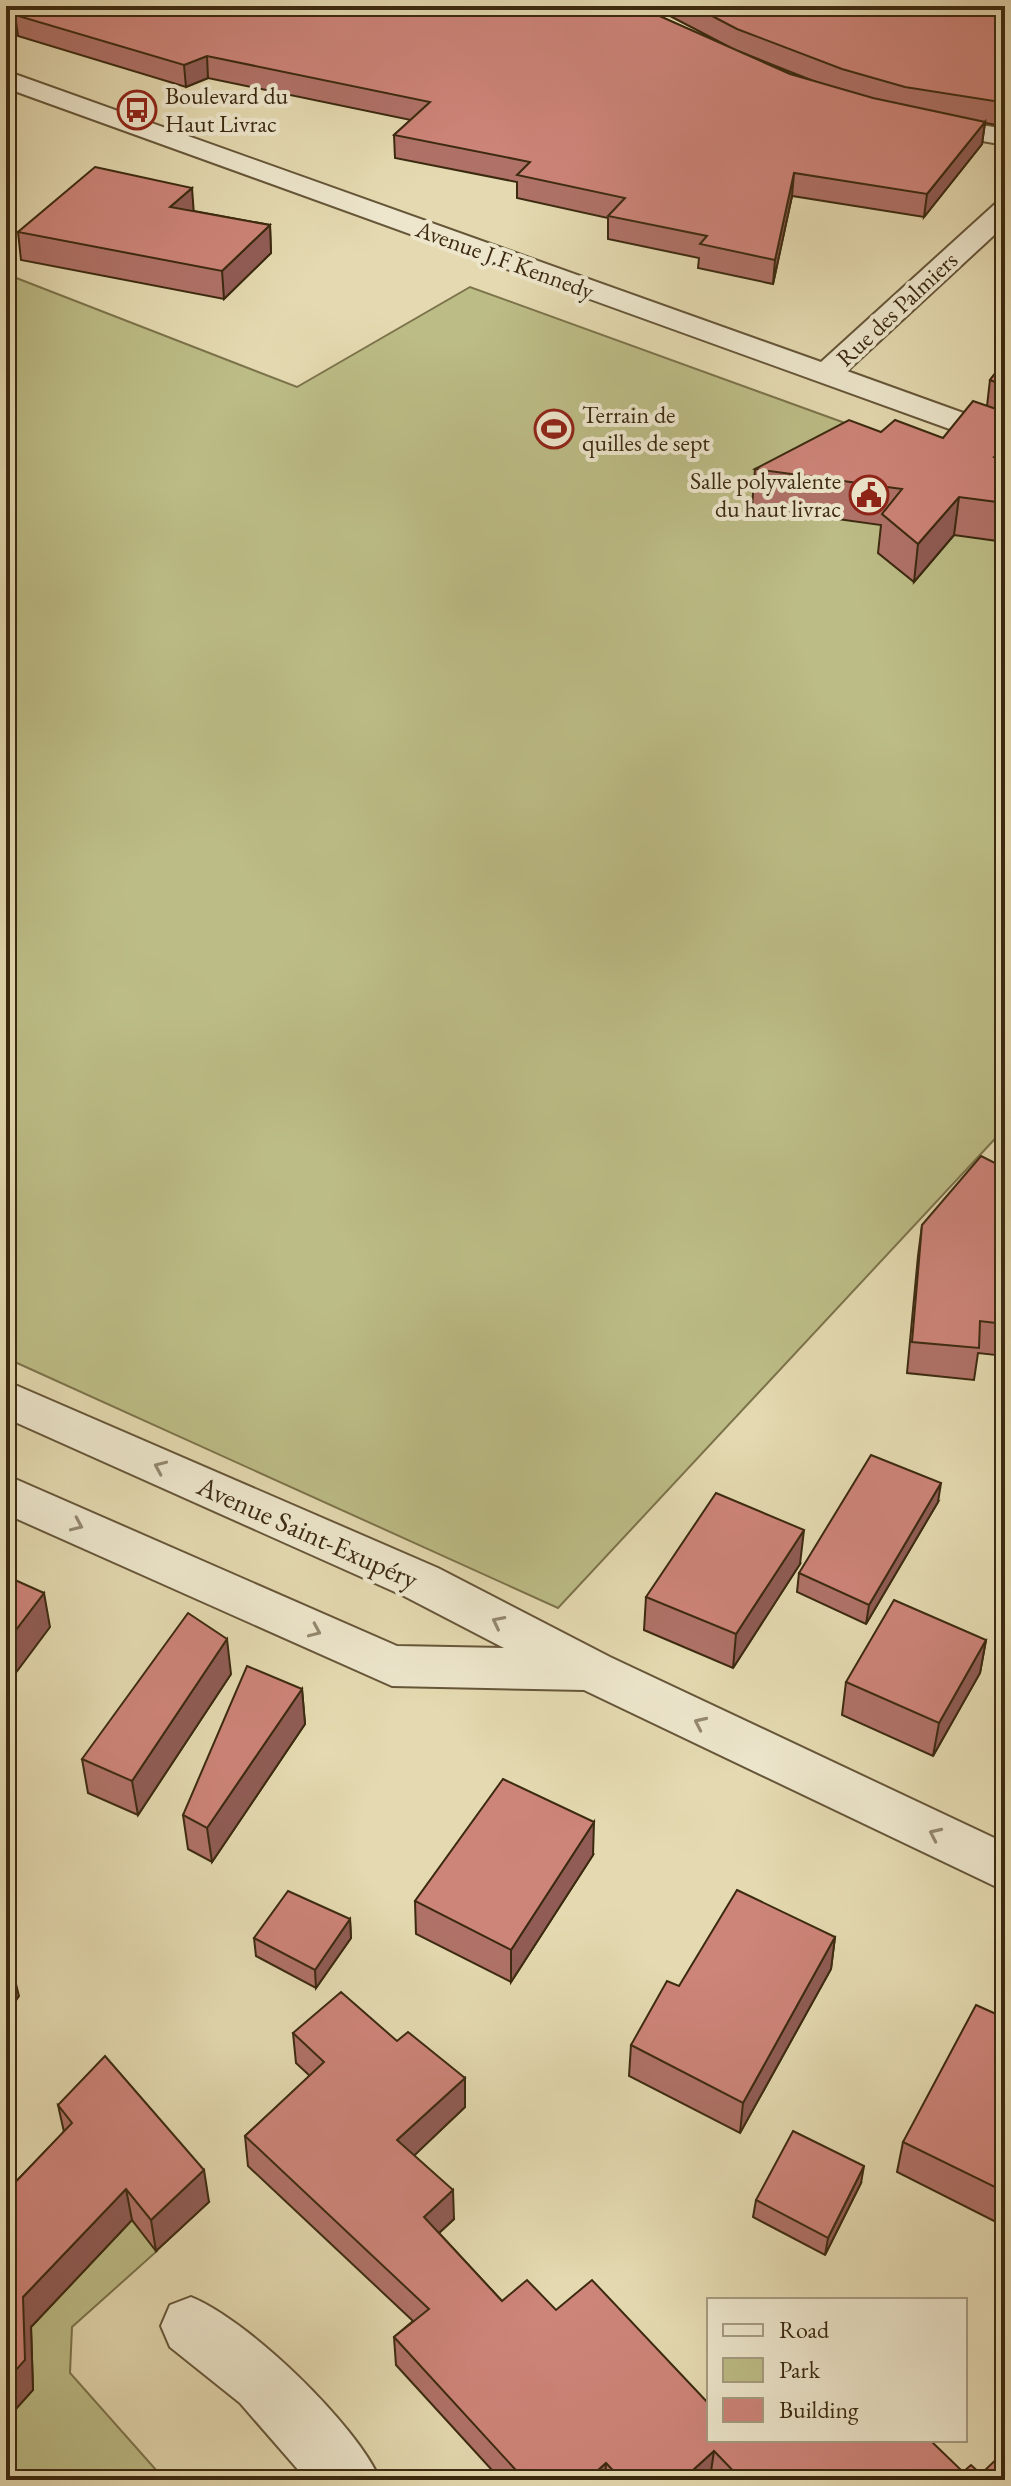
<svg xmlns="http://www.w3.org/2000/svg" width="1011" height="2486" font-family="'EB Garamond',serif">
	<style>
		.green { fill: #bcbc86; stroke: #7c734b; stroke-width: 2 }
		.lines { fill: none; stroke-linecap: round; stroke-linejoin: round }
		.minor-casing { stroke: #665638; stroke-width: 4 }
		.minor { fill: #ede6cc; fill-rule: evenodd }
		.wall { fill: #b07268; stroke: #3c2a10; stroke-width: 2; fill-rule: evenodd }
		.shaded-wall { fill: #905c55; stroke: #3c2a10; stroke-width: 2 }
		.building { fill: #cd8479; stroke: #3c2a10; stroke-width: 2 }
		.oneway { stroke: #94886e }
		.labels { text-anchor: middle; stroke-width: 8; stroke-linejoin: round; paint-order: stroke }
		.far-poi-label { font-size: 24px; fill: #3c2a10; stroke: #ede6cc; text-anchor: start }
		.far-street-label { font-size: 24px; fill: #3c2a10; stroke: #ede6cc }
		.street-label { font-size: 28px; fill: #3c2a10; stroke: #ede6cc }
	</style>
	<rect width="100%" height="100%" fill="#e4d9b0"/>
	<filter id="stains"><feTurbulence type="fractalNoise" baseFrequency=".0025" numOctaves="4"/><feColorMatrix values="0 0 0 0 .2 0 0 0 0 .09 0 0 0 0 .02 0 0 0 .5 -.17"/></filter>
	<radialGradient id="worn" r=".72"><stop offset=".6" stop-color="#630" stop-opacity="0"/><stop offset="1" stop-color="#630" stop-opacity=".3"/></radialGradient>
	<g class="green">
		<polygon points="6,274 297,387 470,287 1005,481 1005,1128 558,1608 6,1358"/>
		<polygon points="65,2138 157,2251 72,2327 70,2373 165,2480 6,2480 6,2200"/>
	</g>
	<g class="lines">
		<g class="minor-casing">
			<g id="minor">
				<polygon points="6,71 821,362 995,204 1005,202 1005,225 847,371 1005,428 1005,449 6,88"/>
				<polygon points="924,115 1005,129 1005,145 914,129 911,123 914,117"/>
				<polygon points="6,1381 438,1568 610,1657 1005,1843 1005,1891 584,1690 392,1686 6,1514 6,1475 397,1646 504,1648 404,1596 6,1418"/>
				<path d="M191,2297C247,2319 357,2425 380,2480H307L240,2403L170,2347L161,2326L170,2305Z"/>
			</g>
		</g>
		<use href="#minor" class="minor"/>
	</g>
	<g class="wall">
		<path d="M24,6H637L735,50L651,6H1005V115L997,125L985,123L982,144L924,217L792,196L773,284L698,268L699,258L608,239V218L517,198V182L395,158L394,135L411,120L208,78L186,87L18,36L15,15L24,10ZM738,51L816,82L790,74Z"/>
		<polygon points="194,211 270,225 271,253 224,299 21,260 18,232"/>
		<polygon points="1005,361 1005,542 954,535 914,582 878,553 881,525 752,507 755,469 881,432 943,438 987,406 990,380"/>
		<polygon points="1005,1168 1005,1356 978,1353 974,1380 907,1373 918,1256 922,1225"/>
		<polygon points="938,1502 866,1624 797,1592 799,1573"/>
		<polygon points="800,1564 733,1668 644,1630 646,1597"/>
		<polygon points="986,1640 980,1673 933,1756 842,1715 846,1682"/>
		<polygon points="231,1674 138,1815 88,1793 82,1759"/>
		<polygon points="302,1689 305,1724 212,1862 188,1849 183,1815"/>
		<polygon points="593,1855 511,1982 416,1934 415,1901"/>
		<polygon points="350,1919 351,1938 316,1988 256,1956 254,1938"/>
		<polygon points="835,1937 831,1969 740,2133 629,2076 631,2045 679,1986"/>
		<polygon points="1005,2018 1005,2225 1004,2226 897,2172 903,2142"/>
		<polygon points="293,2033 397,2041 465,2078 465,2107 414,2155 454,2219 439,2233 502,2301 556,2310 709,2440 981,2474 1005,2480 712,2480 710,2478 708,2480 501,2480 396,2365 394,2337 413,2321 248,2166 245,2136 310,2076 296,2063"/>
		<polygon points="58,2105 209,2202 156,2251 132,2220 31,2327 33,2390 6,2420 6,2192 64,2132"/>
		<polygon points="861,2183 825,2255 753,2217 756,2200"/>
	</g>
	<g class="shaded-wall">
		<polygon points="207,56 208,78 186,87 184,65"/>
		<polygon points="1005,96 1005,115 997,125 1000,102"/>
		<polygon points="985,122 982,144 924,217 927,194"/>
		<polygon points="794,173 792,196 773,284 775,260"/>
		<polygon points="192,188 194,215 170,207"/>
		<polygon points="270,225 271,253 224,299 222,271"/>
		<polygon points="1005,444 1005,476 994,457"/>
		<polygon points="959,497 954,535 914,582 918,544"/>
		<polygon points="941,1483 938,1502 866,1624 869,1605"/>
		<polygon points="804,1530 800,1564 733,1668 736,1634"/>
		<polygon points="44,1593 50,1627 6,1686 6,1643"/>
		<polygon points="227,1639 231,1674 138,1815 132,1781"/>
		<polygon points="986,1640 980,1673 933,1756 939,1723"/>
		<polygon points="302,1689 305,1724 212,1862 207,1828"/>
		<polygon points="594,1822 593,1855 511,1982 511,1950"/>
		<polygon points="350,1919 351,1938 316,1988 315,1970"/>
		<polygon points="835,1937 831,1969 740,2133 743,2103"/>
		<polygon points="11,1964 19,1996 6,2015 6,1972"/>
		<polygon points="465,2078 465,2107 399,2170 397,2140"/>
		<polygon points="864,2166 861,2183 825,2255 828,2238"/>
		<polygon points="204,2170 209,2202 156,2251 151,2220"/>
		<polygon points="126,2189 132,2220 31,2327 33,2390 6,2420 6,2381 23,2297"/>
		<polygon points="453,2190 454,2219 425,2246 424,2217"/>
		<polygon points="714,2451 710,2478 708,2480 682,2480"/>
		<polygon points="606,2463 605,2480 587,2480"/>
	</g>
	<g class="building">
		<polygon points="32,6 637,6 790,74 873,98 985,122 927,194 794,173 775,260 700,244 707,236 608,216 625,198 517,175 530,162 394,135 430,102 207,56 184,65 15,15"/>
		<polygon points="693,6 1005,6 1005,96 1000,102 905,87 842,69 737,29"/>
		<polygon points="95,167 192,188 170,207 270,225 222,271 18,232"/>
		<polygon points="1005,361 1005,386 990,380"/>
		<polygon points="973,401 1005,412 1005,444 994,457 1005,461 1005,503 959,497 918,544 882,514 902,489 755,469 849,420 881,432 895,420 943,438"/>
		<polygon points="981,1156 1005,1168 1005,1324 980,1321 979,1348 912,1342 922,1225"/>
		<polygon points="871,1455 941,1483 869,1605 799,1573"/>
		<polygon points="716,1493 804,1530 736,1634 646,1597"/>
		<polygon points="6,1576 44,1593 6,1643"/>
		<polygon points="894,1600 986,1640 939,1723 846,1682"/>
		<polygon points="188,1613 227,1639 132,1781 82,1759"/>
		<polygon points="247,1666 302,1689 207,1828 183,1815"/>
		<polygon points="503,1779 594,1822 511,1950 415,1901"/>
		<polygon points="737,1890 835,1937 743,2103 631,2045 667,1981 679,1986"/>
		<polygon points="288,1891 350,1919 315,1970 254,1938"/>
		<polygon points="6,1961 11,1964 6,1972"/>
		<polygon points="341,1992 397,2041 408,2032 465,2078 397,2140 453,2190 424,2217 502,2301 527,2280 556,2310 592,2280 709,2404 709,2440 930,2440 963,2472 971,2465 981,2474 1005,2451 1005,2480 742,2480 714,2451 682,2480 622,2480 606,2463 587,2480 525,2480 394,2337 429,2309 245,2136 324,2062 293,2033"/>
		<polygon points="976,2005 1005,2018 1005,2192 903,2142"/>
		<polygon points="105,2056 204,2170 151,2220 126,2189 23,2297 25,2360 6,2381 6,2192 72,2123 58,2105"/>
		<polygon points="793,2131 864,2166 828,2238 756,2200"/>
	</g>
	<defs><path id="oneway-chevron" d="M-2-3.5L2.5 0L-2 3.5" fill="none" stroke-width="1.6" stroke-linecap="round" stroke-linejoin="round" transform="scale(2)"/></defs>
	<g class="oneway">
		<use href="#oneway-chevron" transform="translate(160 1467) rotate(-156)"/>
		<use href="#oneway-chevron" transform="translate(77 1525) rotate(24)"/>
		<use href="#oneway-chevron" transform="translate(498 1622) rotate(-153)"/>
		<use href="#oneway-chevron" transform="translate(315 1631) rotate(24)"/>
		<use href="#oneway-chevron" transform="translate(700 1723) rotate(-155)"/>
		<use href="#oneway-chevron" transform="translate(935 1834) rotate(-155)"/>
	</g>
	<defs>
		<g id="bus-ring" transform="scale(2)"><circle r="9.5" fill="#ede6cc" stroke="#8f2418" stroke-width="1.5"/><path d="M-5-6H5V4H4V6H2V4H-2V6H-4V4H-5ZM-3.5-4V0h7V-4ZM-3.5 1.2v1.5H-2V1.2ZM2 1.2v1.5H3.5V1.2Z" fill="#8f2418"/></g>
		<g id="stadium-ring" transform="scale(2)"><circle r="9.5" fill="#ede6cc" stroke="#8f2418" stroke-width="1.5"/><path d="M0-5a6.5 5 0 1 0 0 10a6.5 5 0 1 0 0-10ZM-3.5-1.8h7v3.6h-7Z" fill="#8f2418"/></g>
		<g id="civic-ring" transform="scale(2)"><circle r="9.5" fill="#ede6cc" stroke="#8f2418" stroke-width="1.5"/><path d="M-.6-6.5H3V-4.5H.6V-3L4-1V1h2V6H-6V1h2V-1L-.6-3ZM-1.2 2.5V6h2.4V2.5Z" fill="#8f2418"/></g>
	</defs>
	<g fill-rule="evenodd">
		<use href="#bus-ring" x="137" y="110"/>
		<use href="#stadium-ring" x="554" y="429"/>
		<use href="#civic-ring" x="869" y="495"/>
	</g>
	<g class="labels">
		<g class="far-poi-label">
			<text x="165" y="104">Boulevard du<tspan x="165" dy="28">Haut Livrac</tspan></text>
			<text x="582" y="423">Terrain de<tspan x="582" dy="28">quilles de sept</tspan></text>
			<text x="841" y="489" text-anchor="end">Salle polyvalente<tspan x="841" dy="28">du haut livrac</tspan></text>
		</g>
		<g class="far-street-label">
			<text transform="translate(505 260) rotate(20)" y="8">Avenue J.F Kennedy</text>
			<text transform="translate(897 309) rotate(-43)" y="8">Rue des Palmiers</text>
		</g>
		<g class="street-label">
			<text transform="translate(308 1532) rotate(24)" y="10">Avenue Saint-Exupéry</text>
		</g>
	</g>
	<rect width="1011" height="2486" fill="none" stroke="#e4d9b0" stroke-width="32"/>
	<rect x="8" y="8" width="995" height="2470" fill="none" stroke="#3c2a10" stroke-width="4"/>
	<rect x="16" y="16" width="979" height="2454" fill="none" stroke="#3c2a10" stroke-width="2"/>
	<rect x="707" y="2298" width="260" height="144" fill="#ede6cc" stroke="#a69b81" stroke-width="2"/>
	<rect x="723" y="2324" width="40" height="12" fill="#ede6cc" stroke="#a69b81" stroke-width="2"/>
	<text x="779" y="2338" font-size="24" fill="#3c2a10">Road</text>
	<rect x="723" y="2358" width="40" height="24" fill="#bcbc86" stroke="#a69b81" stroke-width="2"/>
	<text x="779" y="2378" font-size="24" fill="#3c2a10">Park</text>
	<rect x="723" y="2398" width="40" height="24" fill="#cd8479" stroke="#a69b81" stroke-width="2"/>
	<text x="779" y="2418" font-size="24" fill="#3c2a10">Building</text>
	<rect width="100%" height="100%" filter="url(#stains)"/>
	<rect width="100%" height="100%" fill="url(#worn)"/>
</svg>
